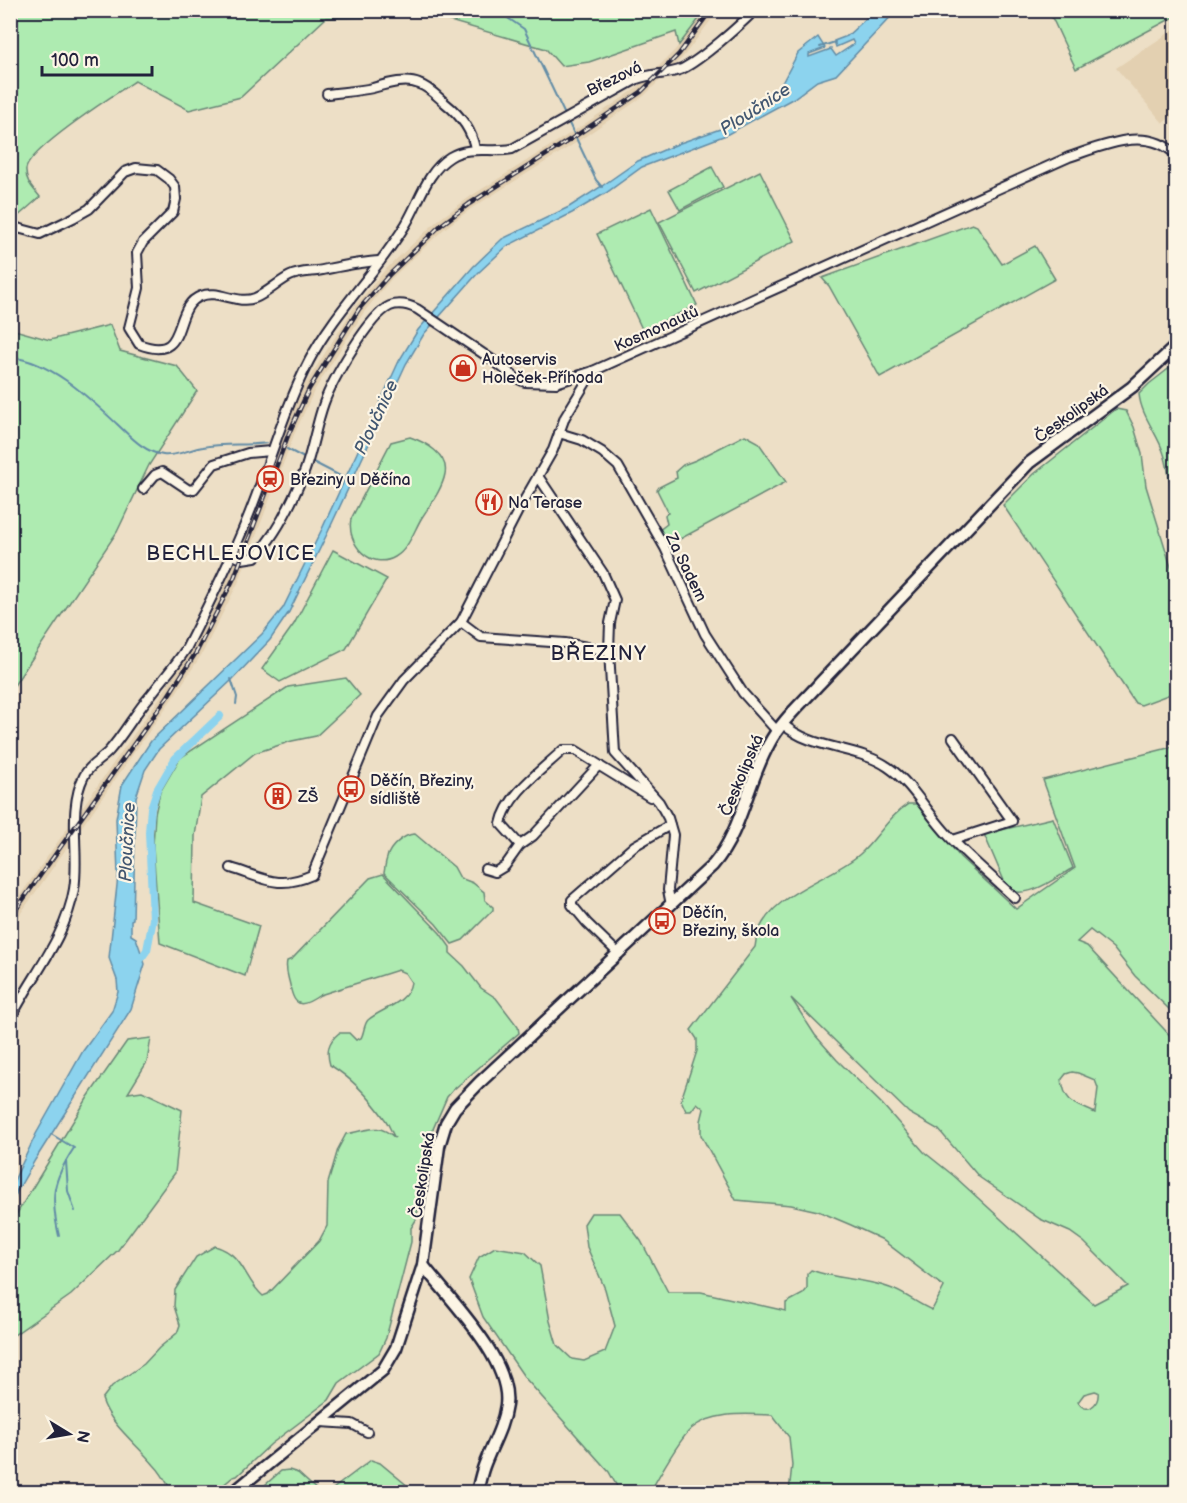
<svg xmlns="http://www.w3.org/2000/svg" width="1187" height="1503" font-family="'Balsamiq Sans',sans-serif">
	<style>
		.built { fill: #e3d0b1 }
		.green { fill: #aeebb1; stroke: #688676; stroke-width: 1.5; fill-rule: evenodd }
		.water { fill: #8cd3ee; stroke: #628ca6; stroke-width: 1.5 }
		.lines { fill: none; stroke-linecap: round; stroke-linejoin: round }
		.stream { stroke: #628ca6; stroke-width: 2 }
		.canal { stroke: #8cd3ee; stroke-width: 8 }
		.street-casing { stroke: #22223b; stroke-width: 12 }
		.secondary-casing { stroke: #22223b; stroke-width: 15 }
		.street { stroke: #fcf5e5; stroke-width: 8 }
		.secondary { stroke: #fcf5e5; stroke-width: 10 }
		.rail-casing { stroke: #22223b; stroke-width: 4.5 }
		.rail { stroke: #fcf5e5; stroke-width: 2; stroke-dasharray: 7; stroke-linecap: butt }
		.labels { text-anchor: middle; stroke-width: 4.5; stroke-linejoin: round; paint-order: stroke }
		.street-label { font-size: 16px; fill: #22223b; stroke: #fcf5e5 }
		.poi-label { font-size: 16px; fill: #22223b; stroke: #fcf5e5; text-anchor: start }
		.water-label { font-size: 18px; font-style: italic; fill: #425771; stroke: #fcf5e5 }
		.quarter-label { font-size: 20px; letter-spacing: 1.5px; fill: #22223b; stroke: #fcf5e5 }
	</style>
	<rect width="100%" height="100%" fill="#eddfc6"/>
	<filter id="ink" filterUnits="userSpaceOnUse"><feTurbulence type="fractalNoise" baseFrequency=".0167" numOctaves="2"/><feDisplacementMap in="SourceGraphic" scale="12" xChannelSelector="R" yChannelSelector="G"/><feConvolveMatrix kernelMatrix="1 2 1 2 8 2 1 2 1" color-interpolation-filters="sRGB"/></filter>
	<g filter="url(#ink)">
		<g class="built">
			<polygon points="705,11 718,11 683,57 644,96 574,144 472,208 444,229 392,278 364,312 314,391 294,435 239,581 202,654 172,699 11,927 11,908 163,693 206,624 229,576 284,431 304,386 355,306 384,271 437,221 471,196 580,127 637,88 675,50"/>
			<polygon points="1176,28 1176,113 1163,123 1116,68"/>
		</g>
		<g class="green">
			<path d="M11,10H705V11L679,45L676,32L589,62L561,66L546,49L433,16L326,18L241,97L189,110L135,81C115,94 29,149 26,169C25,181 33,188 40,197L16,218L10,217Z"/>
			<polygon points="1176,10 1176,16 1076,69 1049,11"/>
			<polygon points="712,167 723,187 680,210 669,190"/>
			<polygon points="760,171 795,241 696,293 659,222"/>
			<polygon points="651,208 697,305 643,331 597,234"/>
			<polygon points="972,224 977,226 1002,264 1035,246 1055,279 880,377 829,286 822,278"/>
			<polygon points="110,325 120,351 177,366 197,391 149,465 117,532 11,690 11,329 50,340"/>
			<path d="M1176,363V518C1170,497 1171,475 1164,454C1158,434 1141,416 1139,394L1149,384Z"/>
			<polygon points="1116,409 1126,411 1134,427 1142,454 1146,486 1171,567 1176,579 1176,692 1141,705 1135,703 1003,505 1034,474"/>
			<polygon points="745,435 758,442 786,482 667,546 658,531 667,524 665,515 668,512 657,490 659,487 677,478 676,471 683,465 696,460"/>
			<path d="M410,437C425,442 449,455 445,474C442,490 429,506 421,519C414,531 408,550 395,557C371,571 346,544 351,519L391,442Z"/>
			<polygon points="333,550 387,579 346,649 280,682 262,669 294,624"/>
			<polygon points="346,678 360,695 316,736 292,741 255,753 201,797 195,836 194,903 259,926 245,976 160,943 153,846 155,814 160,792 180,758 288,687"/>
			<path d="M1176,746V1019L1171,1011L1135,976L1113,948L1090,930L1077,942L1087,946L1176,1042V1492H789L792,1465L789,1437L772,1415C746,1414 712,1411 691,1429C678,1441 659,1476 650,1492H620L609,1472L525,1378L483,1317L469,1279L479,1257L495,1247L525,1252L540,1266L550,1321L557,1345L572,1359L584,1361L605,1352L615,1326L605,1289L587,1247L584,1224L591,1213H620L641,1241L668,1292H701L786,1311V1303L803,1294L807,1289V1274L811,1270C838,1280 865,1278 890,1288C905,1293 917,1304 932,1310L944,1287L881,1239L851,1225L818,1211L791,1205L736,1200L701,1135V1121L704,1109L697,1103L691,1111H686L681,1100L697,1051V1039L691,1030L755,947C756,942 756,937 758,933C773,892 830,880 860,854C877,839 889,816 908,804H917L960,857L1016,909L1075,868L1043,780ZM791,998L909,1113L939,1130L979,1177L1040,1219L1070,1232L1084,1242L1128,1286L1094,1304L954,1176L924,1152L882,1104L837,1060L815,1035ZM1072,1072L1078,1073L1095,1080L1098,1088L1095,1113C1076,1104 1064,1103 1062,1079L1066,1074ZM1095,1391L1098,1392C1100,1406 1085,1415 1078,1402L1084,1394Z"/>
			<path d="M1053,818L1073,868C1055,878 1030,899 1008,890L984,834Z"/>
			<path d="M415,834L454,867L460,878L473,883L484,892L485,900L493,907V910L463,940L452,944L436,924L384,873C385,868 385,863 387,858C389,847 404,834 415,834Z"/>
			<path d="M383,874L440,933L450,947V953L464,966L481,988L496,998L518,1027L519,1033L453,1090L447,1097L433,1129L428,1135L425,1149L426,1164L416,1220L411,1228V1242L386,1338L379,1353L339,1383L329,1400L271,1444L237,1476L233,1477L215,1492H172C167,1483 162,1473 154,1465C137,1444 110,1425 102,1399L112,1386L144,1364L159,1348L177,1333L180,1325L174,1306L175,1290L196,1257L215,1246C245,1255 244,1280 263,1296L268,1294L319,1241L327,1226L328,1183L338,1149L346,1134C369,1130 378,1122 395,1138C391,1132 389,1124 384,1118C370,1098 351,1078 330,1065C326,1051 328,1042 339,1033H349L356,1040L361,1038C364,1033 364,1024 368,1020C382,1008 408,1004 411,982L405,973L398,970L320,995C303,1007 294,1009 290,985C288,976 285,970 287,961L292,959L370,878Z"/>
			<polygon points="151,1038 147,1062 128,1093 142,1091 182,1110 175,1173 118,1250 71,1295 11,1337 11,1223 88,1097 127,1041"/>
			<polygon points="371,1460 380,1463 415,1492 329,1492"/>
			<polygon points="289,1470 298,1473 319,1492 257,1492 281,1471"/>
		</g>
		<polygon class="water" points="874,11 896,11 836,75 817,81 794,98 726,135 642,167 606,193 572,213 507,246 478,273 424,334 406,364 328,532 289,612 270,640 232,680 159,749 145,770 136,797 133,919 131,920 131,935 136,938 145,964 131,1009 35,1160 11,1202 11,1187 36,1134 83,1051 112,1011 118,992 117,980 109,958 118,876 116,819 122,785 151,741 262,634 283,608 322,529 399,361 418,330 473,267 502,239 569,207 602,186 638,161 680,143 723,128 776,90 782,83 798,53 818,37 825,48 809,54 809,57 831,49 836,56 854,44 852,40 836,47 834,41 847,36"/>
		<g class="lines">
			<g class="stream">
				<polyline points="496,10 524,29 596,180 602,187"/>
				<polyline points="820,47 835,42"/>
				<path d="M10,357C51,361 88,397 117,424C130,436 144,452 163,455C175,457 190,449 203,447C224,443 246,446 267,443"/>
				<polyline points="287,449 306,459"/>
				<polyline points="311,461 346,479"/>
				<polyline points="231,679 237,697 236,704"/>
				<path d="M51,1134L74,1148C52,1181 50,1197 59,1236"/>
				<polyline points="66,1161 68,1191 75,1211"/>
				<polyline points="10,1213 17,1190"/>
			</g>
			<polyline class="canal" points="137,964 147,950 153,919 149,832 151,808 157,790 175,759 220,716"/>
			<g class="street-casing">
				<g id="street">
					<path d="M327,94C342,92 359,91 373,88C387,84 405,78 419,84C429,87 438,97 445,103C460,115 472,130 475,149"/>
					<path d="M10,226L40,234L73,218L89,209L125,172L136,168L157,170L169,179L175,187L176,199L173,212L143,242L137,253L139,288L129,328L139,344C191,364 170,307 201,296C218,289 237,305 255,298C267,293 278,282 290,276C298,272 308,272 317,271C338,267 359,262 380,261"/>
					<polyline points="559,433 582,440 602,452 618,466 665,548 705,634 743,693 777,731"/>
					<polyline points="538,476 603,573 615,600 610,623 609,651 615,753 659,802 668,818 673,835 668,890 671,905"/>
					<polyline points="143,489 155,475 162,472 189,490 194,489 214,464 248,453 271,451"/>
					<path d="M231,554L242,559L255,557C278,533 293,501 305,470C313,448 316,425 324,403C332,381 369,315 390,306C400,302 409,305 417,309L494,361L516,378L525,382L556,383L593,371L1069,157C1103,146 1147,125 1176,155"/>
					<polyline points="461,622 481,637 565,643 609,651"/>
					<path d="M783,724C811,750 858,746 888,767C913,784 927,813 948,835C968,857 992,877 1015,898"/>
					<path d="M563,750H575L599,765L533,836L520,845L501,824C507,794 542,770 563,750Z"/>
					<polyline points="598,765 650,797"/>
					<polyline points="953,840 1012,821 953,738"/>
					<path d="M231,868C264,878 278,890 312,875L378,716L404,680L461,622L518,511L553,450L565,417L593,371"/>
					<polyline points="485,869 495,872 505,866 520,845"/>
					<polyline points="619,954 587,923 572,905 572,900 634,846 670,825"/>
					<path d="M10,1020C31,977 66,938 74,889C80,855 67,809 84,776C89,765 101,760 109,751C124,734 135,713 150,696C162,680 175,666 186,649C208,606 230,562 248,517C269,466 283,411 309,361C335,311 377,272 406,224C420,201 426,172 450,157C469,145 492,153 512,149L637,79C652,73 668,75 682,69C702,59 738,27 755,10"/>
					<polyline points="321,1422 352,1424 367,1432"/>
				</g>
			</g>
			<g class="secondary-casing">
				<g id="secondary">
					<path d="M423,1265C449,1299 512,1360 506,1405C503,1427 492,1445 484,1466C481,1474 479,1484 477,1492"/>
					<path d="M234,1492L383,1370L396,1348L423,1265L439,1146L446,1123L455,1108L479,1083L713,865C742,831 747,783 769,744C781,721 802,703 819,684L1029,463L1132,387L1176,346"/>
				</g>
			</g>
			<use href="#street" class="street"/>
			<use href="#secondary" class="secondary"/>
			<g class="rail-casing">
				<polyline id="rail" points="10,918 168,696 197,651 234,578 289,433 309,389 359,309 389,275 441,225 469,204 571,139 641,92 679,54 711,10"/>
			</g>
			<use href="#rail" class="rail"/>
		</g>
	</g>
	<defs>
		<g id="shop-ring" transform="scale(1.35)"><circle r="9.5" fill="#fcf5e5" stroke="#c8321e" stroke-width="1.5"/><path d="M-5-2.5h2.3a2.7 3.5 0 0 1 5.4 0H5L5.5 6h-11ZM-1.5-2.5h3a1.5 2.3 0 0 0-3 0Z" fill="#c8321e"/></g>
		<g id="station-ring" transform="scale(1.35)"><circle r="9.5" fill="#fcf5e5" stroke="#c8321e" stroke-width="1.5"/><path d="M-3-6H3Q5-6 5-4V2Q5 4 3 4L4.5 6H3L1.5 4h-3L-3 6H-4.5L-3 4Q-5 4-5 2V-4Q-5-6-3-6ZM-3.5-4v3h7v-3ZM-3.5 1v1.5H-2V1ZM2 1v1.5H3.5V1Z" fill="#c8321e"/></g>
		<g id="restaurant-ring" transform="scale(1.35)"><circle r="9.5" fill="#fcf5e5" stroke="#c8321e" stroke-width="1.5"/><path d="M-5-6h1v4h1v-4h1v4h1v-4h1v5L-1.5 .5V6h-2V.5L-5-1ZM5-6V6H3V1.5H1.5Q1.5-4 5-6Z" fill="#c8321e"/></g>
		<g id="bus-ring" transform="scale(1.35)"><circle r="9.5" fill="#fcf5e5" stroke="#c8321e" stroke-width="1.5"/><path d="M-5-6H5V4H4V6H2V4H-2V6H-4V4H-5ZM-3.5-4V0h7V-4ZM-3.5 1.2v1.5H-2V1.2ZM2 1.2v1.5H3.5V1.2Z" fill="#c8321e"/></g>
		<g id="building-ring" transform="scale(1.35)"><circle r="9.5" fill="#fcf5e5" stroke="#c8321e" stroke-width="1.5"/><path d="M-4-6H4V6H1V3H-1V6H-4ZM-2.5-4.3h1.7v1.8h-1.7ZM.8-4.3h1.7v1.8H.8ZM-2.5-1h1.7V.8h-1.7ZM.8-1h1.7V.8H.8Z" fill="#c8321e"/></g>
	</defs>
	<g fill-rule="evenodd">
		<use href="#shop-ring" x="463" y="368"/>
		<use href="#station-ring" x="270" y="479"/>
		<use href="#restaurant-ring" x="489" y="502"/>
		<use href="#bus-ring" x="351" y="789"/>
		<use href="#building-ring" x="278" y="796"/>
		<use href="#bus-ring" x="662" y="921"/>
	</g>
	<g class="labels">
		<g class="street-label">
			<text transform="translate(614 78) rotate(-26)" y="6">Březová</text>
			<text transform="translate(656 328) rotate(-24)" y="6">Kosmonautů</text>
			<text transform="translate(1071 413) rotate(-36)" y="6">Českolipská</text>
			<text transform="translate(687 567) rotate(64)" y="6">Za Sadem</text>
			<text transform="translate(741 775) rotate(-67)" y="6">Českolipská</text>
			<text transform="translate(422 1175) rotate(-81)" y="6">Českolipská</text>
		</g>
		<g class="poi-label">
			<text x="482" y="365">Autoservis<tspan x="482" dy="18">Holeček-Příhoda</tspan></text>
			<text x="290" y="485">Březiny u Děčína</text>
			<text x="508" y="508">Na Terase</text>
			<text x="370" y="786">Děčín, Březiny,<tspan x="370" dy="18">sídliště</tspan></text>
			<text x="298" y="802">ZŠ</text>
			<text x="682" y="918">Děčín,<tspan x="682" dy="18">Březiny, škola</tspan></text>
		</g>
		<g class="water-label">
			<text transform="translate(755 109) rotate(-33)" y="6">Ploučnice</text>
			<text transform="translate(376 417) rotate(-65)" y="6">Ploučnice</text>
			<text transform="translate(127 842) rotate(-87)" y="6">Ploučnice</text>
		</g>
		<g class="quarter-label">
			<text x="231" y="560">BECHLEJOVICE</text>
			<text x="599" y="660">BŘEZINY</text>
		</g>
	</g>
	<rect width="1187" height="1503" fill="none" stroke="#fcf5e5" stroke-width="36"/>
	<rect x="18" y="18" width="1151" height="1467" fill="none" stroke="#22223b" stroke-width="2" filter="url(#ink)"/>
	<g transform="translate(69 1434) rotate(101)" stroke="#fcf5e5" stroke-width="4.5" paint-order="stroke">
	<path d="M0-4.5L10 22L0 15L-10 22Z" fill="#22223b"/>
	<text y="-9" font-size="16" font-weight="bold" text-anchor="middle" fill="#22223b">N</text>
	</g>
	<path d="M42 66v9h110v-9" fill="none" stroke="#22223b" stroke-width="3"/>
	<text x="51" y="66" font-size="18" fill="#22223b" stroke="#fcf5e5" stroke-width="4.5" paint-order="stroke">100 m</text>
</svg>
